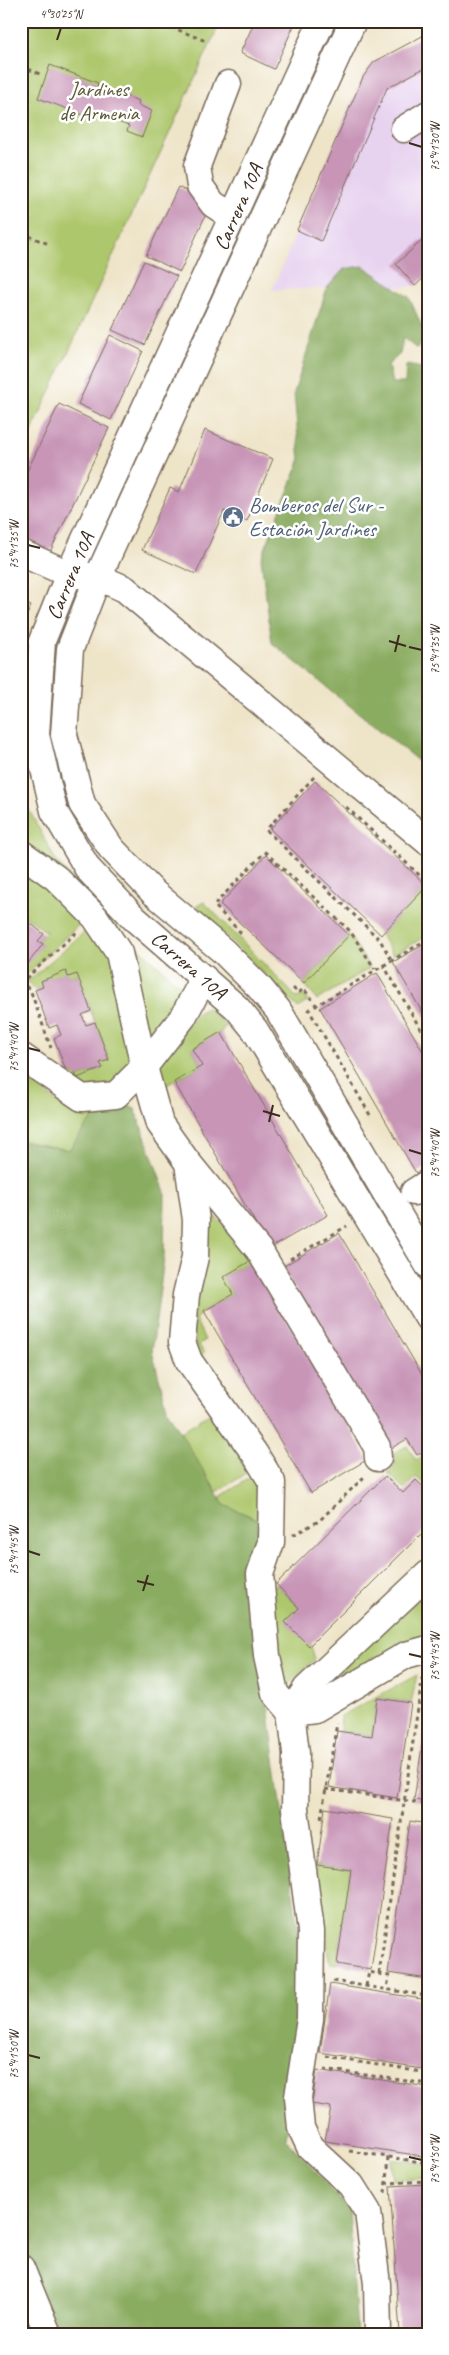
<svg xmlns="http://www.w3.org/2000/svg" width="449" height="2355" font-family="Caveat,sans-serif">
	<style>
		.built { fill: #e7d2ef }
		.green { fill: #adc76c; stroke: #747845 }
		.forest { fill: #8aac60; stroke: #626b3f }
		.building { fill: #c895b7 }
		.lines { fill: none; stroke-linecap: round; stroke-linejoin: round }
		.minor-casing { stroke: #7a6b5a; stroke-width: 29 }
		.path { stroke: #7a6b5a; stroke-width: 3; stroke-dasharray: 4 4; stroke-linecap: butt }
		.minor { stroke: #fff; stroke-width: 26 }
		.ticks { fill: none; stroke: #3b2a1e; stroke-width: 2 }
		.labels { text-anchor: middle; stroke-width: 5; stroke-linejoin: round; paint-order: stroke }
		.park-label { font-size: 21px; fill: #5d5935; stroke: #fff }
		.street-label { font-size: 21px; fill: #3b2a1e; stroke: #fff }
		.service-label { font-size: 21px; fill: #4e5e75; stroke: #fff; text-anchor: start }
		.neatline { fill: none; stroke: #3b2a1e; stroke-width: 2 }
		.ticks-label { font-size: 12px; text-anchor: middle; fill: #3b2a1e }
	</style>
	<rect width="100%" height="100%" fill="#fff"/>
	<filter id="ink" filterUnits="userSpaceOnUse"><feTurbulence type="fractalNoise" baseFrequency=".02" numOctaves="2"/><feDisplacementMap in="SourceGraphic" scale="10" xChannelSelector="R" yChannelSelector="G"/><feConvolveMatrix kernelMatrix="1 2 1 2 8 2 1 2 1" color-interpolation-filters="sRGB"/></filter>
	<filter id="wash" filterUnits="userSpaceOnUse"><feTurbulence type="fractalNoise" baseFrequency=".0096" numOctaves="4" result="noise"/><feDisplacementMap in="SourceGraphic" scale="20" xChannelSelector="R" yChannelSelector="G"/><feGaussianBlur stdDeviation="1.12" result="paint"/><feColorMatrix in="noise" values="0 0 0 0 0 0 0 0 0 0 0 0 0 0 0 0 0 1.4 0 .05"/><feComposite in="paint" operator="in"/></filter>
	<g filter="url(#wash)">
		<rect width="100%" height="100%" fill="#eee4c8"/>
		<polygon class="built" points="428,33 428,274 415,286 393,287 344,269 327,288 272,290 363,77"/>
		<g class="green">
			<polygon points="21,21 221,21 21,455"/>
			<polygon points="333,21 340,21 101,547 96,544"/>
			<polygon points="21,804 28,808 56,861 75,882 89,915 23,978 21,963 26,965 42,944 38,941 46,932 21,912"/>
			<polygon points="427,886 428,935 393,955 381,935"/>
			<polygon points="204,902 297,998 304,995 308,1001 298,1008 197,906"/>
			<polygon points="104,915 185,990 160,1035 111,1085 86,1088 68,1076 75,1073 78,1078 102,1068 100,1063 109,1060 77,974 68,977 66,972 41,981 43,987 35,990 27,982"/>
			<polygon points="349,935 370,968 317,1000 304,983"/>
			<polygon points="207,1008 226,1025 221,1032 192,1049 202,1066 157,1090 153,1070 197,1013"/>
			<polygon points="26,1077 65,1109 96,1113 69,1150 21,1141 21,1083 24,1084"/>
			<polygon points="202,1204 252,1253 252,1260 223,1277 233,1294 204,1311 195,1319 205,1340 199,1345 204,1353 198,1358 190,1309"/>
			<polygon points="212,1412 250,1471 217,1492 179,1433"/>
			<polygon points="407,1446 416,1460 428,1453 428,1486 416,1477 404,1489 388,1473 396,1465 392,1454"/>
			<polygon points="253,1476 263,1506 262,1521 224,1505 220,1497"/>
			<polygon points="276,1584 299,1608 315,1659 289,1685 280,1684 270,1588"/>
			<polygon points="428,1589 428,1635 401,1645 314,1696"/>
			<polygon points="417,1675 411,1703 377,1698 372,1736 340,1731 341,1716"/>
			<polygon points="317,1865 351,1870 337,1964 330,1963 315,1882"/>
			<polygon points="391,2159 428,2164 428,2178 393,2180"/>
		</g>
		<g class="forest">
			<polygon points="363,266 409,297 426,336 417,349 403,338 400,354 388,365 392,383 405,383 406,365 428,369 428,769 272,643 261,559 300,461 294,393 327,288 344,269"/>
			<polygon points="121,1103 135,1109 165,1192 164,1258 152,1351 168,1412 224,1505 262,1521 259,1546 247,1578 267,1699 306,1991 286,2139 349,2209 357,2334 58,2334 21,2244 21,1141 69,1150 96,1113"/>
		</g>
		<g id="blocks">
			<g class="building">
				<polygon points="255,21 296,21 274,69 240,53"/>
				<polygon points="428,33 428,66 387,88 321,241 297,230 363,77 374,62"/>
				<polygon points="50,65 98,83 97,86 139,101 138,105 152,111 142,137 127,131 129,126 88,111 86,116 38,98"/>
				<polygon points="178,187 211,203 180,272 146,256"/>
				<polygon points="428,235 428,274 415,286 396,264"/>
				<polygon points="144,261 177,276 145,345 112,330"/>
				<polygon points="110,335 143,351 111,420 78,404"/>
				<polygon points="59,404 109,428 50,552 21,539 21,484"/>
				<polygon points="205,430 273,459 247,521 224,511 196,574 142,550 170,488 179,492"/>
				<polygon points="21,601 31,606 21,627"/>
				<polygon points="315,781 427,886 381,935 270,829"/>
				<polygon points="266,855 349,935 304,983 220,904"/>
				<polygon points="21,916 44,934 38,941 43,944 26,966 21,962"/>
				<polygon points="428,942 428,1022 393,962"/>
				<polygon points="66,971 68,977 77,974 91,1011 82,1015 86,1025 95,1022 109,1060 100,1063 103,1068 77,1078 75,1073 68,1076 54,1038 61,1035 57,1025 49,1028 35,990 43,987 41,981"/>
				<polygon points="377,973 428,1060 428,1167 416,1173 320,1008"/>
				<polygon points="221,1032 328,1215 270,1248 174,1082 202,1066 192,1049"/>
				<polygon points="339,1233 428,1385 428,1449 417,1455 407,1439 388,1450 282,1267"/>
				<polygon points="252,1260 368,1459 311,1493 204,1311 233,1294 223,1277"/>
				<polygon points="385,1476 403,1493 416,1480 428,1491 428,1515 426,1517 428,1527 309,1646 285,1622 299,1608 276,1584"/>
				<polygon points="377,1698 411,1703 397,1798 329,1787 337,1731 372,1736"/>
				<polygon points="427,1713 428,1713 428,1802 414,1800"/>
				<polygon points="325,1808 393,1819 371,1970 337,1964 351,1870 317,1865"/>
				<polygon points="410,1821 428,1824 428,1979 388,1973"/>
				<polygon points="330,1984 428,2000 428,2070 320,2053"/>
				<polygon points="317,2070 428,2087 428,2157 325,2141 331,2107 312,2104"/>
				<polygon points="428,2184 428,2334 400,2334 390,2186"/>
			</g>
		</g>
	</g>
	<g filter="url(#ink)">
		<use href="#blocks" fill-opacity="0" stroke="#7a6b5a" stroke-width="1"/>
		<g class="lines">
			<g class="minor-casing">
				<g id="minor">
					<polyline points="322,21 69,574 42,641 36,735 54,811 88,869 134,918 237,1008 255,1030 428,1318"/>
					<polyline points="353,21 98,577 70,649 64,735 82,804 111,848 153,892 223,951 259,987 278,1010 428,1265"/>
					<polyline points="228,84 197,166 200,186 213,204 233,217"/>
					<polyline points="404,129 428,114"/>
					<polyline points="21,553 69,574 98,577 125,589 428,842"/>
					<polyline points="21,853 56,878 95,917 119,953 144,1067 160,1124 188,1163 196,1220 195,1257 186,1295 182,1342 189,1361 255,1454 272,1482 271,1542 260,1574 262,1597 267,1656 275,1693 291,1712 296,1753 295,1809 311,1931 310,2019 298,2097 301,2128 310,2147 351,2185 368,2212 377,2284 378,2334"/>
					<polyline points="21,1056 82,1098 116,1095 144,1067 183,1017 204,978"/>
					<polyline points="189,1164 259,1250 377,1447 378,1458"/>
					<polyline points="414,1192 428,1183"/>
					<polyline points="291,1712 306,1689 428,1574"/>
					<polyline points="291,1712 315,1709 406,1655 428,1649"/>
					<polyline points="21,2268 48,2334"/>
				</g>
			</g>
			<g class="path">
				<polyline points="156,21 206,41"/>
				<polyline points="21,66 40,74"/>
				<polyline points="21,233 49,244"/>
				<polyline points="314,777 266,830 380,940 391,959"/>
				<polyline points="346,807 428,883"/>
				<polyline points="241,933 214,905 265,852 350,931 375,969"/>
				<polyline points="383,964 428,1042"/>
				<polyline points="21,980 31,992 51,1048"/>
				<polyline points="293,988 298,993 304,989 316,1005"/>
				<polyline points="21,1001 23,981 78,931"/>
				<polyline points="370,1115 309,1010 428,939"/>
				<polyline points="290,1259 347,1226"/>
				<polyline points="420,1339 428,1353"/>
				<polyline points="293,1535 319,1521 365,1476"/>
				<polyline points="325,1789 428,1804"/>
				<polyline points="321,1818 337,1723"/>
				<polyline points="379,1974 423,1673"/>
				<polyline points="333,1981 428,1996"/>
				<polyline points="366,1986 369,1972 389,1976 387,1989"/>
				<polyline points="327,2057 428,2073"/>
				<polyline points="324,2069 428,2084"/>
				<polyline points="349,2151 428,2163"/>
				<polyline points="385,2183 428,2181"/>
				<polyline points="385,2193 388,2157"/>
			</g>
			<use href="#minor" class="minor"/>
		</g>
	</g>
	<path class="ticks" d="M57,40L61,28M409,143L422,147M28,545L40,548M389,641L406,646M409,647L422,650M395,652L399,635M28,1048L40,1051M263,1111L280,1116M269,1122L273,1105M409,1150L422,1154M28,1551L40,1555M137,1581L154,1585M143,1591L148,1575M409,1654L422,1657M28,2055L40,2058M409,2157L422,2160"/>
	<defs>
		<g id="civic-disc" transform="scale(1.125)"><circle r="9.5" fill="#5c6f8a" stroke="#fff"/><path d="M-.6-6.5H3V-4.5H.6V-3L4-1V1h2V6H-6V1h2V-1L-.6-3ZM-1.2 2.5V6h2.4V2.5Z" fill="#fff"/></g>
	</defs>
	<g fill-rule="evenodd">
		<use href="#civic-disc" x="233" y="517"/>
	</g>
	<g class="labels">
		<g class="park-label">
			<text x="99" y="96">Jardines<tspan x="99" dy="24">de Armenia</tspan></text>
		</g>
		<g class="street-label">
			<text transform="translate(238 207) rotate(-66)" y="7">Carrera 10A</text>
			<text transform="translate(70 576) rotate(-67)" y="7">Carrera 10A</text>
			<text transform="translate(189 965) rotate(41)" y="7">Carrera 10A</text>
		</g>
		<g class="service-label">
			<text x="249" y="512">Bomberos del Sur -<tspan x="249" dy="24">Estación Jardines</tspan></text>
		</g>
	</g>
	<rect width="449" height="2355" fill="none" stroke="#fff" stroke-width="55"/>
	<rect x="28" y="28" width="394" height="2300" class="neatline"/>
	<g class="ticks-label">
		<text x="61" y="18">4°30'25"N</text>
		<text transform="translate(435 147) rotate(-90)" y="4">75°41'30"W</text>
		<text transform="translate(14 545) rotate(-90)" y="4">75°41'35"W</text>
		<text transform="translate(435 650) rotate(-90)" y="4">75°41'35"W</text>
		<text transform="translate(14 1048) rotate(-90)" y="4">75°41'40"W</text>
		<text transform="translate(435 1154) rotate(-90)" y="4">75°41'40"W</text>
		<text transform="translate(14 1551) rotate(-90)" y="4">75°41'45"W</text>
		<text transform="translate(435 1657) rotate(-90)" y="4">75°41'45"W</text>
		<text transform="translate(14 2055) rotate(-90)" y="4">75°41'50"W</text>
		<text transform="translate(435 2160) rotate(-90)" y="4">75°41'50"W</text>
	</g>
</svg>
